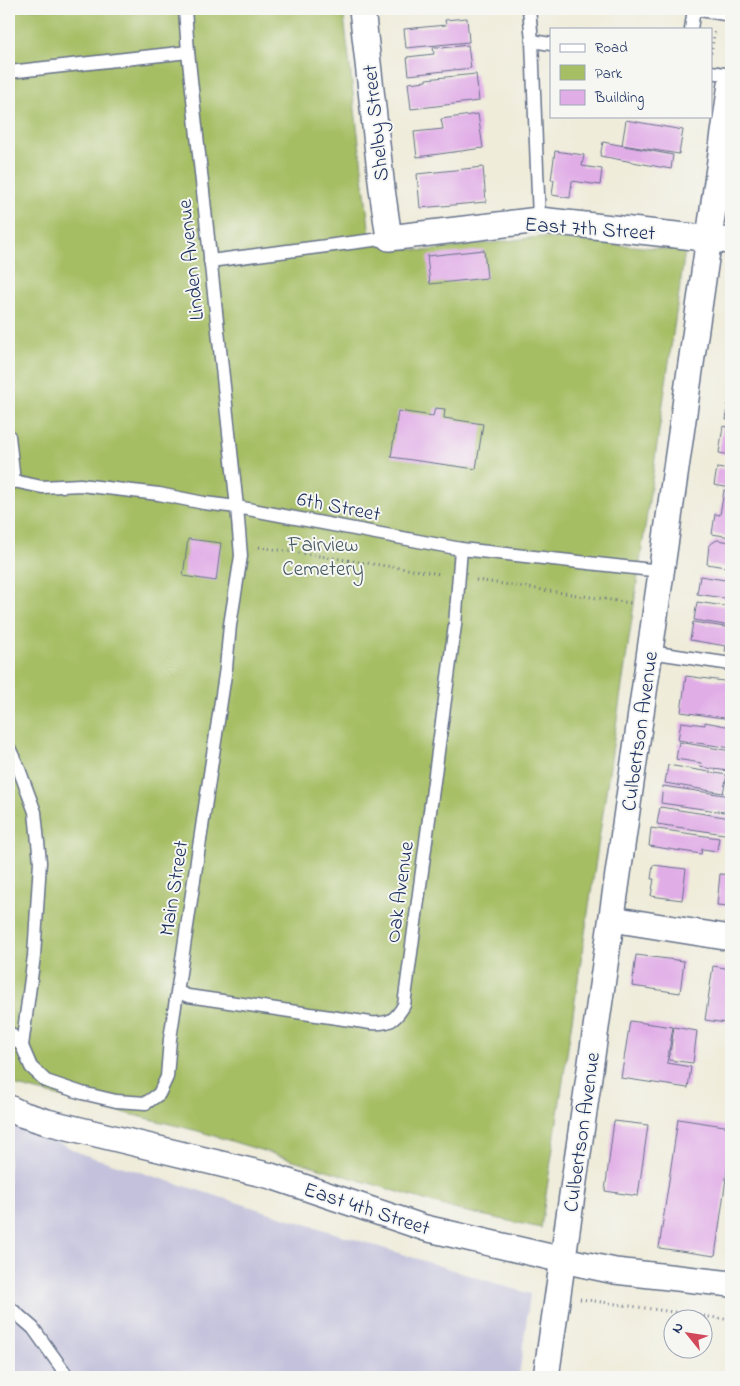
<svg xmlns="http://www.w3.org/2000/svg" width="740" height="1386" font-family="'Indie Flower',sans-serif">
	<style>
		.industrial { fill: #c3c1db }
		.green { fill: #a6be64; stroke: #607661 }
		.building { fill: #e1ade7 }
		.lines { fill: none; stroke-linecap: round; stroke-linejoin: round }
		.lane-casing { stroke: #657189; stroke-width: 15 }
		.street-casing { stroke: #657189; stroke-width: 28 }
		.path { stroke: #657189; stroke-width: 3; stroke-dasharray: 1 4; stroke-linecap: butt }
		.lane { stroke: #fff; stroke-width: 12 }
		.street { stroke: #fff; stroke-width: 25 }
		.labels { text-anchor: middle; stroke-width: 4; stroke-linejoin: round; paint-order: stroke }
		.street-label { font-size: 21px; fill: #1b2f5e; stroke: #f6f6f2 }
		.park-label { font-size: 21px; fill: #455a60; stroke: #f6f6f2 }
	</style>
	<rect width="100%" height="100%" fill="#f6f6f2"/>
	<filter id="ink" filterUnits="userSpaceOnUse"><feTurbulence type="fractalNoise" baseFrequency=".02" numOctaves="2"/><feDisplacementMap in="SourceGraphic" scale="10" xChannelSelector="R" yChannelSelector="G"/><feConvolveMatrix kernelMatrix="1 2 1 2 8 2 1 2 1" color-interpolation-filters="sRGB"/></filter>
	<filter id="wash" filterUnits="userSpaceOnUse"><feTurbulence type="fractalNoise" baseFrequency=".0096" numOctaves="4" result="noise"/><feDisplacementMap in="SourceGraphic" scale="20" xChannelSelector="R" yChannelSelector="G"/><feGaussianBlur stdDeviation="1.12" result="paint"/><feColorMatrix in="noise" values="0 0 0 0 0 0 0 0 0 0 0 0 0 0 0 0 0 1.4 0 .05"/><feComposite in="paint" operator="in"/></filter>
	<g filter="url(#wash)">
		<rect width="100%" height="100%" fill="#efecda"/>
		<polygon class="industrial" points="9,1117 82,1154 530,1294 519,1377 9,1377"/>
		<polygon class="green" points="9,9 343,9 371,243 424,251 539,237 685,251 630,632 541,1228 454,1209 198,1131 17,1086 9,1077"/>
		<g id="blocks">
			<g class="building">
				<polygon points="467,18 469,42 406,48 404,29 446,25 445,20"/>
				<polygon points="468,45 471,68 409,75 407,57 434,54 433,47 441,47 442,48"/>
				<polygon points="476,74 479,101 411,109 408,83 426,81 426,79"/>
				<polygon points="478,114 483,148 417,157 414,132 443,129 441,119"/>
				<polygon points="626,120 683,130 679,154 622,145"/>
				<polygon points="603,142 673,155 671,169 600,156"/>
				<polygon points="555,151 584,155 582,166 602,169 600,185 572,181 570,198 552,195 554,180 551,180"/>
				<polygon points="483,167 486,202 420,208 417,174"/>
				<polygon points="484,250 487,278 430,284 427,256"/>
				<polygon points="728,404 731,404 731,420 726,420"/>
				<polygon points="435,408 445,409 444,418 483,424 476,469 391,457 398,411 433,416"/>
				<polygon points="723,426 731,428 731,455 719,453"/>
				<polygon points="717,468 731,470 731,488 714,485"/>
				<polygon points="724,490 731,491 731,537 712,534 715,514 720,515"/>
				<polygon points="188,539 221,543 216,581 183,576"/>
				<polygon points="717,540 731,542 731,568 707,564 709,545"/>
				<polygon points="700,576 731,581 731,599 697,594"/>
				<polygon points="697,602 731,607 731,626 694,620"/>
				<polygon points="693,622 731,628 731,652 725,651 726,646 690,640"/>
				<polygon points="686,676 731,682 731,719 681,712"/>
				<polygon points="681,722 705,725 705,722 731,727 731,748 678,740"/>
				<polygon points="679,742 731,751 728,771 700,767 701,763 676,759"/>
				<polygon points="668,765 727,775 723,793 665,783"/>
				<polygon points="663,786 731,796 731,813 661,803"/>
				<polygon points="660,807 731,818 731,835 657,824"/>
				<polygon points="651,828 719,838 717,851 702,849 701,854 649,846"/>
				<polygon points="653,865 686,869 682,900 651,896 654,879 651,879"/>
				<polygon points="720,874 731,875 731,906 717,905"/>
				<polygon points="636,955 684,961 680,993 632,986"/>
				<polygon points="713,966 731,969 731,991 726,1023 705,1020"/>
				<polygon points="630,1021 673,1027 667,1063 691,1067 688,1088 621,1078"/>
				<polygon points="674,1027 697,1031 693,1063 669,1060"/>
				<polygon points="678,1119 731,1127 731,1143 715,1256 659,1248"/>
				<polygon points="614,1121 648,1125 638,1196 605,1191"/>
			</g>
		</g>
	</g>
	<g filter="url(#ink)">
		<use href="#blocks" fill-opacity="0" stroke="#657189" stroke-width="1"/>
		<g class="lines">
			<g class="lane-casing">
				<g id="lane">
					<polyline points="529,9 532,41 539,220"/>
					<polyline points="691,29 694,9 731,15"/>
					<polyline points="532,41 551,44"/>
					<polyline points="9,72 188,52"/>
					<polyline points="711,72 731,75"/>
					<polyline points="210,261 389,238"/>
					<polyline points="9,436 14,482"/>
					<polyline points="9,480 42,487 80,485 159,494 204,503 237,507 461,549 661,571"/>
					<polyline points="650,652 731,664"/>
					<polyline points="9,748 19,769 35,812 40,862 34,956 22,1046"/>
					<path d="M178,992L188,996L371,1023C389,1024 395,1021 404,1005L455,625L461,549"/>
					<polyline points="9,1032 22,1046 31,1067 46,1081 82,1093 116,1101 146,1103 159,1094 167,1077 170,1039 226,668 230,625 241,556 237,507 188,52 185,9"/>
					<polyline points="9,1307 33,1328 68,1377"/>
				</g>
			</g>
			<g class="street-casing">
				<g id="street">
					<polyline points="362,9 382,189 389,238 539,220 731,241"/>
					<polyline points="612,919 731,938"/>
					<polyline points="9,1108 21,1114 47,1122 271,1176 425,1228 563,1260 615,1271 731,1284"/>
					<polyline points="546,1377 731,84"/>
				</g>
			</g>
			<g class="path">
				<polyline points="711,53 715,29"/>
				<polyline points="259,547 440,574"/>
				<polyline points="476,580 631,603"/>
				<polyline points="580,1299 731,1320"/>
			</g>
			<use href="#lane" class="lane"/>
			<use href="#street" class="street"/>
		</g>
	</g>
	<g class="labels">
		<g class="street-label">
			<text transform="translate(375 123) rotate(-96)" y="7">Shelby Street</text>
			<text transform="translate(590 228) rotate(4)" y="7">East 7th Street</text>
			<text transform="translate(190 260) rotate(-96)" y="7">Linden Avenue</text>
			<text transform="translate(339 506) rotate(11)" y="7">6th Street</text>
			<text transform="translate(639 731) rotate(-82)" y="7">Culbertson Avenue</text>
			<text transform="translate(173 888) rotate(-81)" y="7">Main Street</text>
			<text transform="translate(399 892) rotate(-82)" y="7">Oak Avenue</text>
			<text transform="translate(581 1132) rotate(-82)" y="7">Culbertson Avenue</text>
			<text transform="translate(367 1208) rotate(18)" y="7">East 4th Street</text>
		</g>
		<g class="park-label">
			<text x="323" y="551">Fairview<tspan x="323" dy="24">Cemetery</tspan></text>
		</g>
	</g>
	<rect width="740" height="1386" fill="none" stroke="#f6f6f2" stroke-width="30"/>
	<rect x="550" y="28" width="162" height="90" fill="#f6f6f2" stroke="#9ea6b7"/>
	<rect x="560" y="44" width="25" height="8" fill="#ffffff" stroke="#9ea6b7"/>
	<text x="595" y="52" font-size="15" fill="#1b2f5e">Road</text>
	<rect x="560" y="65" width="25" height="15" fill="#a6be64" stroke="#9ea6b7"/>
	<text x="595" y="78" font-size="15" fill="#1b2f5e">Park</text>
	<rect x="560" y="90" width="25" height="15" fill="#e1ade7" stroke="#9ea6b7"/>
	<text x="595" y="102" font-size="15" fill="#1b2f5e">Building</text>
	<g transform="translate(688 1334) rotate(300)"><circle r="24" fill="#f6f6f2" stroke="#9ea6b7"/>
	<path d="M0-4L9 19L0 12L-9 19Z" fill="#d1495b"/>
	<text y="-8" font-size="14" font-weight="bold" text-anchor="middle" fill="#1b2f5e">N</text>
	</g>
</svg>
